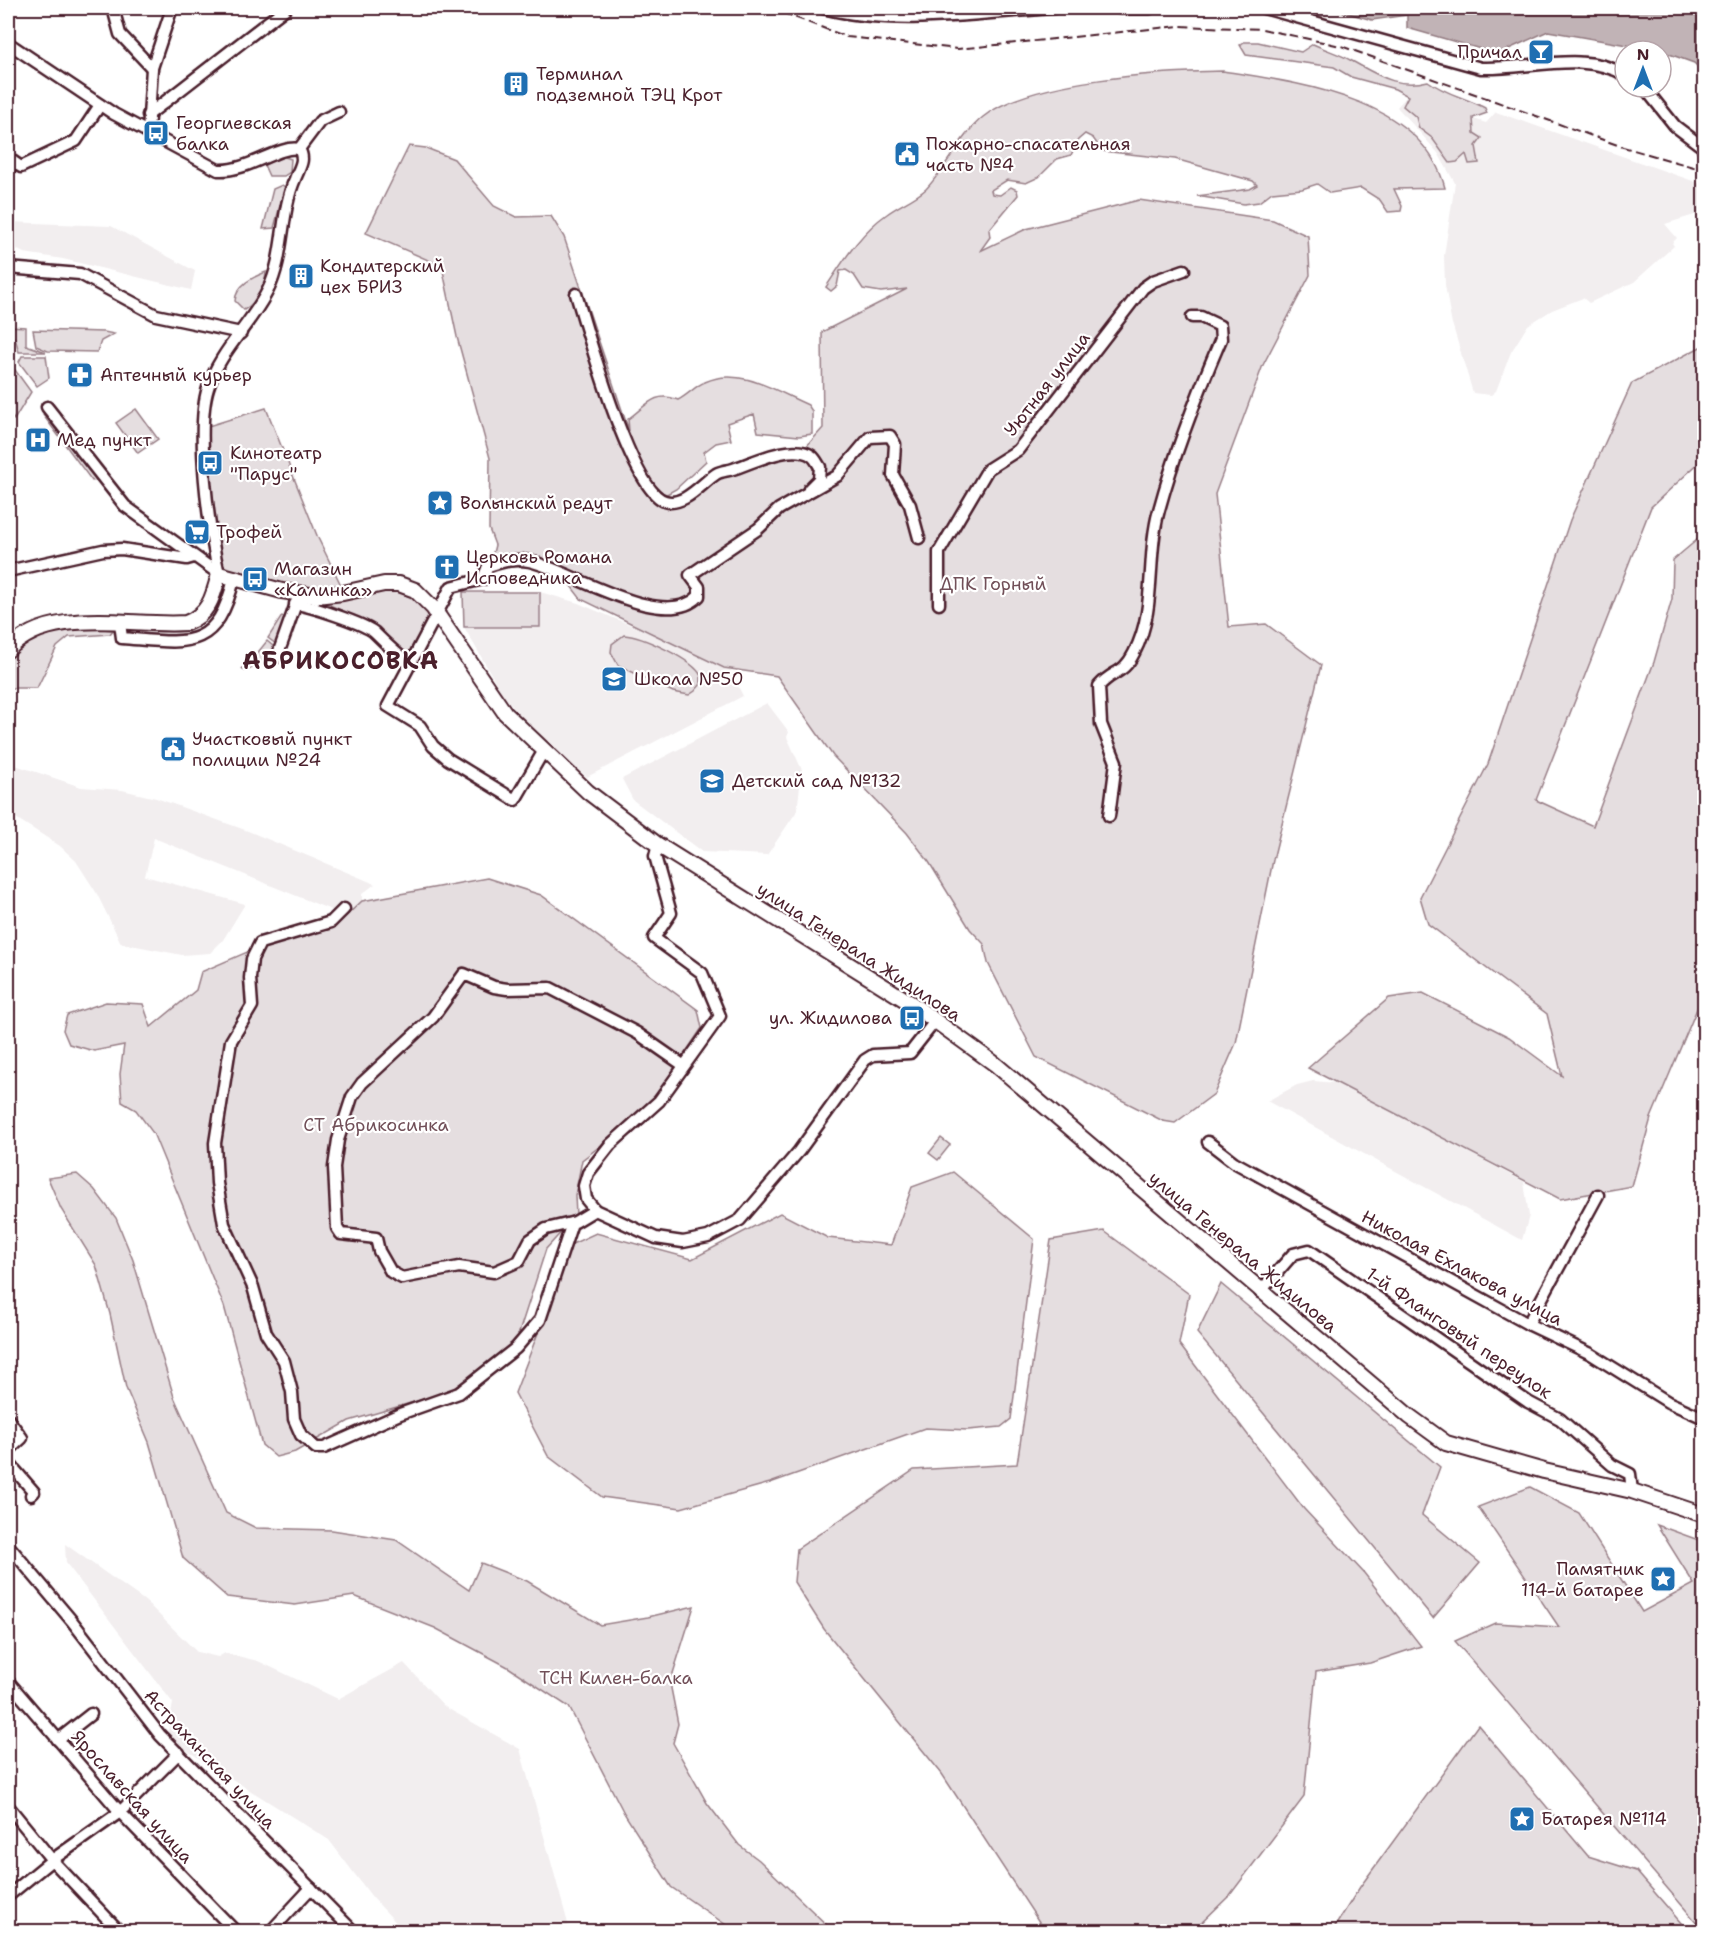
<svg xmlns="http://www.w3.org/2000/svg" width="1712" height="1939" font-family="'Shantell Sans',sans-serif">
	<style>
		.built { fill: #f2eeef }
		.green { fill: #e5dee0; stroke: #987e86; stroke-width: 1.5 }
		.water { fill: #c1b3b6; stroke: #91787e; stroke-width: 1.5 }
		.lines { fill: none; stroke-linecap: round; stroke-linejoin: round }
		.minor-casing { stroke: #4a1f2b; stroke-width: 15 }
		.major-casing { stroke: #4a1f2b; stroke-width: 18 }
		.minor { stroke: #fff; stroke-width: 10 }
		.major { stroke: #fff; stroke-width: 14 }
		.rail { stroke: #4a1f2b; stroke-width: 2; stroke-dasharray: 9 4.5; stroke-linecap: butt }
		.labels { text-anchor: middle; stroke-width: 4.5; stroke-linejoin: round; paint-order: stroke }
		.poi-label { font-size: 18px; fill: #4a1f2b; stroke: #fff; text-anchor: start }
		.street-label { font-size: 18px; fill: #4a1f2b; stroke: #fff }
		.park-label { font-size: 18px; fill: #714f58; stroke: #fff }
		.district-label { font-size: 24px; font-weight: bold; letter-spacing: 1.5px; fill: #4a1f2b; stroke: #fff }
	</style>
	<rect width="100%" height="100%" fill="#fff"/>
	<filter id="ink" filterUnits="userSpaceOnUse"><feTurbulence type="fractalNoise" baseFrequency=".0167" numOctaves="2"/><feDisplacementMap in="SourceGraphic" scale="12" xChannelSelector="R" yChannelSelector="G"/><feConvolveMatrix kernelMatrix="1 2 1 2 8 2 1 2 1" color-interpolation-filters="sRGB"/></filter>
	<g filter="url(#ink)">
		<g class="built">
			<polygon points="1406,97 1486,123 1496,112 1693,181 1700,184 1702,189 1701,213 1665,224 1677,238 1672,243 1674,246 1634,282 1589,303 1583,298 1552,310 1528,325 1511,352 1496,391 1491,395 1473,393 1451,320 1445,285 1444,256 1455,183 1438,153 1397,107"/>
			<polygon points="8,222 111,226 195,271 191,290 63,259 24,253 8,245"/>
			<polygon points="463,592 540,592 578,603 728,666 743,696 587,777 526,723 502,693 464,627"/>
			<polygon points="767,703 789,732 787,737 802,770 797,811 767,855 702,852 633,800 622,779"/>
			<polygon points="9,763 81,787 122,790 156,798 248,831 375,884 362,894 362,901 346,916 154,838 145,876 245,904 223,940 210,953 182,955 121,943 96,892 76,861 60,846 8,813"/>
			<polygon points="1313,1081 1337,1083 1524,1182 1529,1216 1522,1240 1267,1101 1297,1085"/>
			<polygon points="65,1544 145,1601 197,1652 218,1657 225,1653 258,1661 338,1699 404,1663 445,1707 520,1749 570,1931 404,1931 372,1897 329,1840 167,1738 173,1703 66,1563"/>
		</g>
		<g class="green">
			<path d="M1244,42H1258L1301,52L1313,44C1326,50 1340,54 1352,61C1378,75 1397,89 1428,81C1445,94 1467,98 1485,108L1487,113L1473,118L1474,133L1482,138L1476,146L1479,163L1469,164L1466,154L1457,162L1450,163L1432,138L1419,128L1416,117L1403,106L1408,96L1395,89L1351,77L1334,67L1246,55L1240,45Z"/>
			<path d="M1223,71C1300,83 1422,98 1445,188L1394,189L1402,206L1401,211L1388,212L1380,200L1361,188L1330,193L1317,184L1302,189L1272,192L1259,202L1244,204L1197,196L1250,189L1257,185L1253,181L1175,159L1102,151L1093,138L1085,134L1078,140L1071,155L1057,159L1039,177L1026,183L1007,180L991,190L992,194L1000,195L1011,187L1017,190L1018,195L989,230L990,237L980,251L1026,229L1139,200L1273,220L1308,236L1310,275L1263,365L1215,494L1229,627L1266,624L1321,665L1273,860L1236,1043L1214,1094L1175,1123L1163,1121L1036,1057L988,963L984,944L970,929L929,862L907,833L833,756L777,676L724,668L649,632L581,599L557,568L526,557H492L495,545L489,529L490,458L457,337L442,266L366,233L409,146L426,148L454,159L494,206L516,217L551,216L564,237L629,431L628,419C646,406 655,390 678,400C688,395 695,386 705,382C739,366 776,391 808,405L812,411V434L799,436L758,432L754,414L727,423L731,440L716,443L704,452L706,461L676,489L665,495L655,485L659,493L671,501L719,470L804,449L823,428L822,332L907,289L881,292L863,289L854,275L846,270L840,271L837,286L831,291L826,287C844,260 860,233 887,214C899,205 915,199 926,189C946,168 961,135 983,117C1030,79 1163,72 1223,71Z"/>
			<polygon points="282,156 291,159 290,172 284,176 269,176 264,165"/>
			<polygon points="282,185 285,187 274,228 263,229 273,189"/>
			<path d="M266,272C265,287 257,302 244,310L235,301C236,285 253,277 266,272Z"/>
			<polygon points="8,326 26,327 26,345 46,352 19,352 15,338 8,333"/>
			<polygon points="33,330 104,332 114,334 101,341 97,352 48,351 36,346"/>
			<polygon points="1704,345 1704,458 1651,507 1536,800 1593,826 1654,662 1672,599 1673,560 1704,534 1704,992 1651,1118 1632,1186 1560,1199 1308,1068 1389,998 1423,993 1509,1037 1562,1076 1547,1014 1428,924 1420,897 1488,764 1570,520 1632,383"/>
			<polygon points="22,356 46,356 49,378 37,386 19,362"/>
			<path d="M15,370L31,392L14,420C4,407 6,387 11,371Z"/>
			<polygon points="266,408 318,538 342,587 319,589 284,585 227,571 222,566 216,557 210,479 213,460 207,450 205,427"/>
			<polygon points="136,409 158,439 138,453 116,423"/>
			<polygon points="47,412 98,479 98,480 92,481 43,415"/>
			<polygon points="389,586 421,598 432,618 412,657 397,647 379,627 323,602 324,598"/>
			<path d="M222,587L227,594L222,610L195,637L126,636V632C131,628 136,630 143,631C193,633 204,636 222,587Z"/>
			<polygon points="463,592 540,592 540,627 464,627"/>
			<polygon points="282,616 285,618 276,644 268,638"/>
			<path d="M113,630L110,634L69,637L57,647L37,688H8V661C34,630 74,625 113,630Z"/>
			<path d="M624,635C642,636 694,660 701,676V684L695,691L689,695L673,692L618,665L611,652L612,644Z"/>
			<path d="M267,641L274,647C266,659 258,667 245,671L242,668L255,656Z"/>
			<polygon points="487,878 541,895 698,1010 702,1028 646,1111 582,1160 575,1195 576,1216 546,1249 515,1345 448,1392 349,1421 295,1452 276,1457 262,1445 224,1306 153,1133 136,1110 122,1102 120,1074 124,1045 94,1051 69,1044 63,1030 67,1015 106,1002 143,1004 151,1027 196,990 201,972 303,928 346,916 362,901"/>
			<polygon points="941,1138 950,1145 938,1160 929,1153"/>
			<polygon points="953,1172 1034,1239 1011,1419 1001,1427 968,1430 925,1428 770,1483 681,1508 602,1497 548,1456 515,1393 572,1244 596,1233 692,1259 780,1213 828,1238 891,1245 912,1187"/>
			<polygon points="77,1174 94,1189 116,1218 133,1260 174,1397 226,1513 256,1528 332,1530 396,1540 469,1590 481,1563 527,1581 600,1625 648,1617 694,1606 670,1683 678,1724 673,1743 707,1803 739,1845 759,1860 833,1931 735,1931 671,1887 624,1813 569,1707 508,1667 435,1628 354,1596 295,1605 227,1597 183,1558 149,1442 126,1388 110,1314 96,1265 61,1209 48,1178"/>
			<polygon points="1104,1231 1189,1294 1179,1344 1304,1509 1364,1573 1421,1646 1370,1663 1316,1672 1304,1797 1230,1895 1193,1931 1045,1931 942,1774 824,1629 794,1582 797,1549 914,1470 1017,1464 1051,1240"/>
			<polygon points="1221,1284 1440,1467 1422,1515 1480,1563 1433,1618 1197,1333"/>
			<polygon points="1530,1487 1579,1513 1642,1612 1694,1584 1657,1525 1704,1542 1704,1931 1455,1641 1495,1623 1559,1627 1478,1507"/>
			<polygon points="1478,1725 1588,1856 1636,1871 1688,1931 1332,1931 1360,1887"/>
		</g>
		<polygon class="water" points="1330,8 1704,8 1704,73 1694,63 1661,51 1548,31 1498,54 1407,28 1407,15 1372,20"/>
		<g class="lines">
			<g class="minor-casing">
				<g id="minor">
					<polyline points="113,8 120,34 152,68"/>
					<path d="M823,8C897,27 978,13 1053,8"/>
					<polyline points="1119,8 1150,8"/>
					<path d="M1264,8L1481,68C1526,70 1585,50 1625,75"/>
					<path d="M8,43L114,114L218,170C248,172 278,145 299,149C306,160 299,168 295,179C280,213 285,256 268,290C252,323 219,352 208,388C195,429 209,531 219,574"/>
					<polyline points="1644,87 1675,126 1704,148"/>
					<polyline points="148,115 286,8"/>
					<polyline points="148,133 152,68 172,8"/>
					<polyline points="299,149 320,121 339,112"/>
					<polyline points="8,158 21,167 76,141 100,105"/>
					<polyline points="8,268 80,274 156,315 241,333"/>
					<path d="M576,294C587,330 631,491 665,501C684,507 702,483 716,474C721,471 727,471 733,469C752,463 793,442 812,456C815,458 818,464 820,467L819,479L809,489"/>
					<polyline points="47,407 125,506 219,574"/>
					<polyline points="8,571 103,550 122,549 187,559 194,557"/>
					<path d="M295,604C308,605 366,624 375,633C386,644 397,654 410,664"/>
					<polyline points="939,604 939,552 988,469 1018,450 1143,288 1153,281 1184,270"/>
					<path d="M120,623L122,638C186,643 216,653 234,579"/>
					<polyline points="277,657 298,598"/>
					<path d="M543,752L515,800L448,759L433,746L420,726L388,706L451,587L483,579L488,566C502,562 514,558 529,561C569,569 663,633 699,596V587L690,575L758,529L779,509L837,476L870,437L890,436L895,444L893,475L910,505L919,538"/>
					<path d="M1109,816L1116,762L1101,724L1099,686C1113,670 1123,675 1134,653C1157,610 1146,556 1159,510C1175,451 1197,395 1221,339L1220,326L1201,317H1192"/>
					<polyline points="658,845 655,856 671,913 654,938 702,973 720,1016 659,1101 610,1145 588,1173 584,1186 586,1199 595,1210 656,1238 683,1242 708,1237 740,1220 799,1151 865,1060 873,1055 910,1053 936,1020"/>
					<polyline points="344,909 331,922 260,943 252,959 250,978 252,1006 231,1041 215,1143 217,1183 224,1224 253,1287 266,1333 284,1361 292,1392 294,1419 301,1435 316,1448 324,1448 400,1414 459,1393 516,1348 540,1320 572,1223"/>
					<polyline points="1208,1142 1234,1162 1528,1324 1591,1354 1668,1402 1704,1418"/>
					<polyline points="595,1210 575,1222 546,1229 530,1240 519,1261 494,1272 459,1267 402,1278 391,1272 379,1251 376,1238 341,1234 337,1228 334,1167 338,1140 352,1097 362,1083 433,1017 464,974 494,987 507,989 550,988 637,1033 683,1065"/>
					<polyline points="1260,1292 1293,1254 1309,1250 1528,1402 1560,1419 1612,1465 1630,1474 1632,1491"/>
					<polyline points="1528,1324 1598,1195"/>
					<polyline points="8,1419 22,1438 8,1451"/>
					<polyline points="8,1462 34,1492 31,1495"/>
					<polyline points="8,1545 72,1621 160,1735 354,1932"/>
					<polyline points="8,1681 120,1812 236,1932"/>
					<polyline points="58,1740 91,1714"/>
					<polyline points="8,1806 52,1860 120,1932"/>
					<polyline points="8,1896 52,1860 120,1812 179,1753"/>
					<polyline points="270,1932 311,1888"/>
				</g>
			</g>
			<g class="major-casing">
				<path id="major" d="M8,650C49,605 130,627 186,623C209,614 213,597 219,574L282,591L316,596L343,593L384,584H399L415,590L433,608L505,713L588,792L658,845L912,1004L995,1064L1409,1416L1446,1443L1544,1471L1632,1491L1704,1515"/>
			</g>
			<use href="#minor" class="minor"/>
			<use href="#major" class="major"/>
			<polyline class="rail" points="770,8 847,37 958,49 1179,26 1262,29 1341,46 1623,147 1704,170"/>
		</g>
	</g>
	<defs>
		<g id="bar-square" transform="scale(1.35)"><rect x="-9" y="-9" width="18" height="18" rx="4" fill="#1f6fb2" stroke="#fff"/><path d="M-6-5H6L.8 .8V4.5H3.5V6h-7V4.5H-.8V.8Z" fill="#fff"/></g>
		<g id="building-square" transform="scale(1.35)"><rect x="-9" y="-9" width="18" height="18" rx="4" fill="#1f6fb2" stroke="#fff"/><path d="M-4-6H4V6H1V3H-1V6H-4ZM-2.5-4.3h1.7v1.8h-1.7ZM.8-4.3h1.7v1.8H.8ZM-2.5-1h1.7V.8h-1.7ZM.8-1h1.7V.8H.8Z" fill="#fff"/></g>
		<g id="bus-square" transform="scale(1.35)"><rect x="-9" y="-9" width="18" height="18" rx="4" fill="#1f6fb2" stroke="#fff"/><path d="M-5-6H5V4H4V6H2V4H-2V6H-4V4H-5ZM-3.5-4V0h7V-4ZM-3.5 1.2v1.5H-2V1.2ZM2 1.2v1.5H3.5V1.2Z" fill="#fff"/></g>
		<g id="civic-square" transform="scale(1.35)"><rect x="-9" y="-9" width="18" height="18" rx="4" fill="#1f6fb2" stroke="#fff"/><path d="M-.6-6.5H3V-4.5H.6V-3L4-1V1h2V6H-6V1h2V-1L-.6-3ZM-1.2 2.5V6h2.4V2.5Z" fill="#fff"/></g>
		<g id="pharmacy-square" transform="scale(1.35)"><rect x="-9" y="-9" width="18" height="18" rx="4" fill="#1f6fb2" stroke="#fff"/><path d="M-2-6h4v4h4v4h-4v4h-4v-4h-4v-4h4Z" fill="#fff"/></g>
		<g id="hospital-square" transform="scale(1.35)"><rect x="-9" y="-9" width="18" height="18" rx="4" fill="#1f6fb2" stroke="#fff"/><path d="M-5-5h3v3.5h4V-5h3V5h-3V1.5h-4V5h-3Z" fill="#fff"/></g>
		<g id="sight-square" transform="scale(1.35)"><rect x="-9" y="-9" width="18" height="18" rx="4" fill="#1f6fb2" stroke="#fff"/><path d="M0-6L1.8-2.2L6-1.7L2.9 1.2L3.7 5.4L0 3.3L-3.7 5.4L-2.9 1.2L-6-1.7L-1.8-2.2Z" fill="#fff"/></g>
		<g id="supermarket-square" transform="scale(1.35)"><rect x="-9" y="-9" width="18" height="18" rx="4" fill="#1f6fb2" stroke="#fff"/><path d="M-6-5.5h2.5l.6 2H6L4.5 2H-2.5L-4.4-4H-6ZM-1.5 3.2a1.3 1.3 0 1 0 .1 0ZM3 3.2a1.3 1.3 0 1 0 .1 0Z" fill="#fff"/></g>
		<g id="church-square" transform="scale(1.35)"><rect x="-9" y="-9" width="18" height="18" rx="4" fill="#1f6fb2" stroke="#fff"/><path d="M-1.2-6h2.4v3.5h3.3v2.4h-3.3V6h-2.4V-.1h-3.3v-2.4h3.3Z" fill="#fff"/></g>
		<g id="school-square" transform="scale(1.35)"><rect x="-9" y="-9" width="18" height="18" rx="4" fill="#1f6fb2" stroke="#fff"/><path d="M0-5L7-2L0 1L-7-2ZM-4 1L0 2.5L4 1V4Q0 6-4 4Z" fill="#fff"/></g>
	</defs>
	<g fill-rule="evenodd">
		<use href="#bar-square" x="1541" y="52"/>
		<use href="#building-square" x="516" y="84"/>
		<use href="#bus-square" x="156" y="133"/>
		<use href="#civic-square" x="907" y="154"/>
		<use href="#building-square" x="301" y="276"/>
		<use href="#pharmacy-square" x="80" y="375"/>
		<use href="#hospital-square" x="38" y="440"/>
		<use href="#bus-square" x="210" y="463"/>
		<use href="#sight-square" x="440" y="503"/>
		<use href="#supermarket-square" x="197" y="532"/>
		<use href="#church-square" x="447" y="567"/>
		<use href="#bus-square" x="255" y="579"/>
		<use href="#school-square" x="614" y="679"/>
		<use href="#civic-square" x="173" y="749"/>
		<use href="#school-square" x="712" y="781"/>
		<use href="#bus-square" x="912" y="1018"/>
		<use href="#sight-square" x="1663" y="1579"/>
		<use href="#sight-square" x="1522" y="1819"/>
	</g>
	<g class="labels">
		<g class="poi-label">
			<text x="1522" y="58" text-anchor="end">Причал</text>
			<text x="536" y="80">Терминал<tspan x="536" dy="21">подземной ТЭЦ Крот</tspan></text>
			<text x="176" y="129">Георгиевская<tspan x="176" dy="21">балка</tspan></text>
			<text x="926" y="150">Пожарно-спасательная<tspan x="926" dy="21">часть №4</tspan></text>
			<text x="320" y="272">Кондитерский<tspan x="320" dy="21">цех БРИЗ</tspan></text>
			<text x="100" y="381">Аптечный курьер</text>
			<text x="57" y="446">Мед пункт</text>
			<text x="230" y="459">Кинотеатр<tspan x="230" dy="21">"Парус"</tspan></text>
			<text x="460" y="509">Волынский редут</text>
			<text x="216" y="538">Трофей</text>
			<text x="466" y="563">Церковь Романа<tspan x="466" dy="21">Исповедника</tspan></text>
			<text x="274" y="575">Магазин<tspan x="274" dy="21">«Калинка»</tspan></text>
			<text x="634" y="685">Школа №50</text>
			<text x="192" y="745">Участковый пункт<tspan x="192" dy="21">полиции №24</tspan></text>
			<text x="732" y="787">Детский сад №132</text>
			<text x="892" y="1024" text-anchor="end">ул. Жидилова</text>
			<text x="1644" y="1575" text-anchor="end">Памятник<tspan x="1644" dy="21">114-й батарее</tspan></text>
			<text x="1541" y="1825">Батарея №114</text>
		</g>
		<g class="street-label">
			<text transform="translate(1047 384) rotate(-52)" y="6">Уютная улица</text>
			<text transform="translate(859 952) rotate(33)" y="6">улица Генерала Жидилова</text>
			<text transform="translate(1243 1252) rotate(40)" y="6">улица Генерала Жидилова</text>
			<text transform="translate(1462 1268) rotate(28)" y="6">Николая Ехлакова улица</text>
			<text transform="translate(1459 1333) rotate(34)" y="6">1-й Фланговый переулок</text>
			<text transform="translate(210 1759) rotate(47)" y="6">Астраханская улица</text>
			<text transform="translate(132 1797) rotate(48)" y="6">Ярославская улица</text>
		</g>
		<g class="park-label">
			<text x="993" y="590">ДПК Горный</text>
			<text x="376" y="1131">СТ Абрикосинка</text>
			<text x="616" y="1684">ТСН Килен-балка</text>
		</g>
		<g class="district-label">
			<text x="341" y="669">АБРИКОСОВКА</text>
		</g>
	</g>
	<rect width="1712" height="1939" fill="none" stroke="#fff" stroke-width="30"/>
	<rect x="15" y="15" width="1682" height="1909" fill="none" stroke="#4a1f2b" stroke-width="2" filter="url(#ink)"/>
	<g transform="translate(1643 69)"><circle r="28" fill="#ffffff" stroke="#b7a5aa" stroke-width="1.5"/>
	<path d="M0-4.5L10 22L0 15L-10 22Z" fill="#1f6fb2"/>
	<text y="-9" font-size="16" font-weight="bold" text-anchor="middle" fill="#4a1f2b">N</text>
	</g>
</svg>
